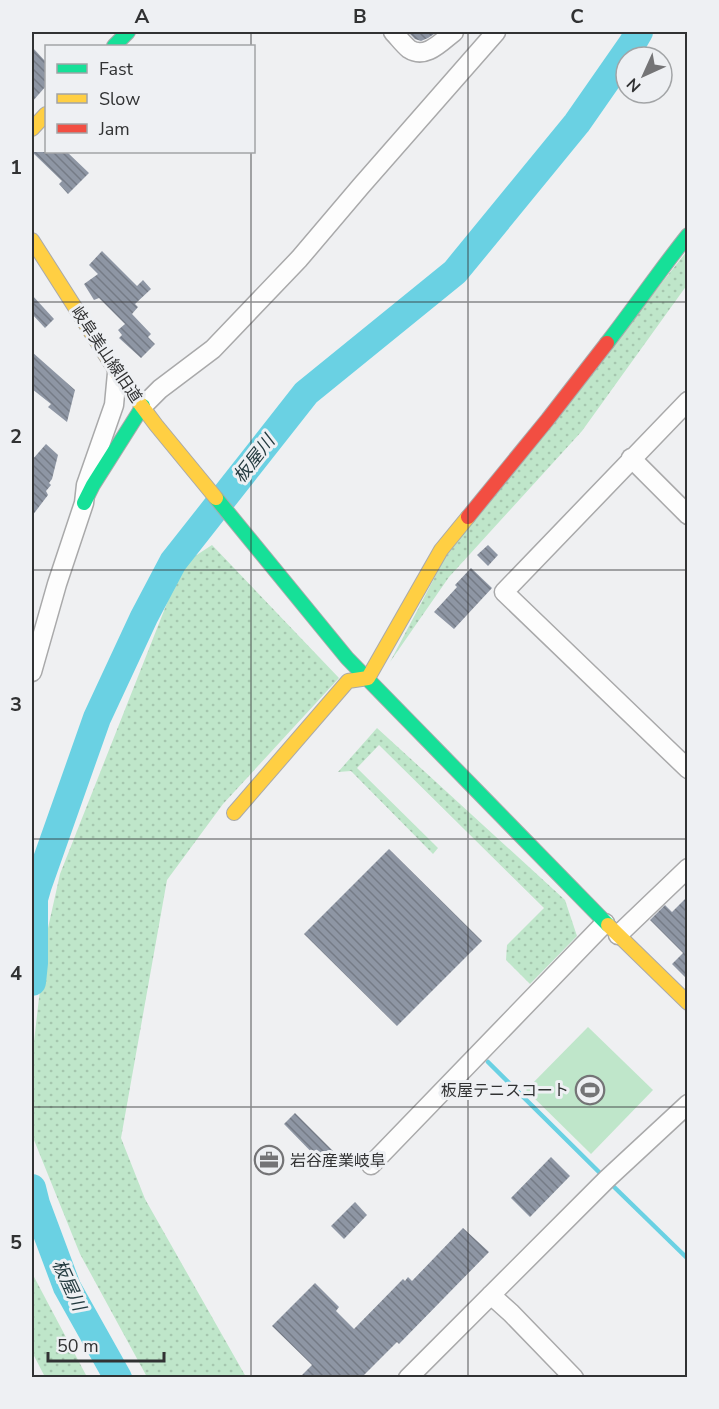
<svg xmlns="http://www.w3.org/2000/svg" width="719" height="1409" font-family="'Nunito Sans','Noto Sans JP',sans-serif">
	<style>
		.grass { fill: url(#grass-dots) }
		.garden { fill: #bfe6ca }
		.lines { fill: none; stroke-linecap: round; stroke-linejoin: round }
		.stream { stroke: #6ad1e3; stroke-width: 4.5 }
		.river { stroke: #6ad1e3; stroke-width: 28 }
		.building { fill: url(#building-back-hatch) }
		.street-casing { stroke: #a9a9aa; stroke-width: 21 }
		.fast-casing { stroke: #a9a9aa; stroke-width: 16 }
		.slow-casing { stroke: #a9a9aa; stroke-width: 16 }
		.jam-casing { stroke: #a9a9aa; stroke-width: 16 }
		.street { stroke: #fdfdfd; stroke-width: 18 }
		.fast { stroke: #16e098; stroke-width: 14 }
		.slow { stroke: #ffcf43; stroke-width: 14 }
		.jam { stroke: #f24e42; stroke-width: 14 }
		.grid { fill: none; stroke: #313233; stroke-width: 1.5; stroke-opacity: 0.55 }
		.labels { text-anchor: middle; stroke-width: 6; stroke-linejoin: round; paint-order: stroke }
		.street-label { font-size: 16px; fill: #313233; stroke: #eef0f3 }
		.poi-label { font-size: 16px; fill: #313233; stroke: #eef0f3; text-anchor: end }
		.water-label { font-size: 18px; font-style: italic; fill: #233a3f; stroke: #eef0f3 }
		.neatline { fill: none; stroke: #313233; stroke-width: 2 }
		.grid-label { font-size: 20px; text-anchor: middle; font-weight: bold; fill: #313233 }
	</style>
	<defs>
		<pattern id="grass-dots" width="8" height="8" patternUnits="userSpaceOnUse" patternTransform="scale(1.5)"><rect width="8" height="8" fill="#bfe6ca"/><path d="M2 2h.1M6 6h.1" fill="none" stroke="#a5c6ae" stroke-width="1.8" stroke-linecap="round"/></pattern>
		<pattern id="building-back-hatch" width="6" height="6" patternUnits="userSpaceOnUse" patternTransform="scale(1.5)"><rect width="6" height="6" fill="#8e96a4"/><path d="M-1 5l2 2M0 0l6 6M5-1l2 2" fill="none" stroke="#757b86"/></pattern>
	</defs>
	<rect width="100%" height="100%" fill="#eff0f2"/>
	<g class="grass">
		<polygon points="687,251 687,285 582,431 449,577 390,662 446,556"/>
		<polygon points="212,545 339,678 223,804 167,880 121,1138 145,1199 246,1377 147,1377 80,1254 34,1140 32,1103 32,1059 46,937 60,874 171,593 189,560"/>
		<polygon points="377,728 565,900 577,936 530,984 506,960 507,945 544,908 379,745 357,768 438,848 433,854 351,771 338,772"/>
		<polygon points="32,1273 87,1377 45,1377 32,1352"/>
	</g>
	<polygon class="garden" points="588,1027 653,1090 591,1154 526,1090"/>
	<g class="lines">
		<g class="stream">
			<polyline points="32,898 34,899"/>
			<polyline points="488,1062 604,1177"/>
			<polyline points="610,1183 688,1259"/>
		</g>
		<g class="river">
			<polyline points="32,982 34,963 34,899 38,885 97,718 144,617 173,562 306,393 455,272 577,123 632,44 639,32"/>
			<polyline points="32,1188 36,1204 67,1287 118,1378"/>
		</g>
	</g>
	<g class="building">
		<polygon points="408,32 437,32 428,38 421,41 415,39"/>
		<polygon points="32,47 46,62 46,86 32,102"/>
		<polygon points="32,152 67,152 89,173 68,194 59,184 62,181"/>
		<polygon points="102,251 137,286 143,280 151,289 135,304 138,307 132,314 151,334 148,337 155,344 141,358 119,338 122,335 118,330 125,324 99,298 94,300 84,284 98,274 89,265"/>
		<polygon points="32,295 54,319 45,328 32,314"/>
		<polygon points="32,352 75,390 67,422 48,407 51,404 32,389"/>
		<polygon points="46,444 58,455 52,479 49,483 51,485 46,491 48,495 32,516 32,460"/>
		<polygon points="488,545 498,555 488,566 477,555"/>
		<polygon points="471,568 492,588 454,629 434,612 457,587 455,585"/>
		<polygon points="389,849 482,941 397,1026 304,934"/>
		<polygon points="687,897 687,979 672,964 683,953 650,920 665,905 672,912"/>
		<polygon points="295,1113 337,1155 326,1167 284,1124"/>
		<polygon points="551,1157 570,1176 530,1217 511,1198"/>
		<polygon points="355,1202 367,1215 344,1239 331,1226"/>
		<polygon points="463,1228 489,1252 399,1344 397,1342 362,1377 300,1377 312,1365 272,1326 315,1283 339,1307 336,1311 354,1329 403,1279 405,1281 408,1277 412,1281"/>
	</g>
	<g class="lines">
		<g class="street-casing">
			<g id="street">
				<path d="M393,32C398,37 403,44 409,49C426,60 442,41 454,32"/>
				<polyline points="688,401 504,592 688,769"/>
				<polyline points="143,406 160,389 213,349 299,259 361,186 496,32"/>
				<polyline points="631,458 688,515"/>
				<polyline points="32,672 57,584 84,503 86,485 114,405 117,373"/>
				<polyline points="618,935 688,868"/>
				<polyline points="371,1165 605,923"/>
				<polyline points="491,1295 511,1313 574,1378"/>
				<polyline points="408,1378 607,1179 688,1104"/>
			</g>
		</g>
		<g class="fast-casing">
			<g id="fast">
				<polyline points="114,46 128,32"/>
				<path d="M607,343C635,307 660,270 688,235"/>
				<polyline points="216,498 347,658 608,925"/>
				<polyline points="84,503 93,485 143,406"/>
			</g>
		</g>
		<g class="slow-casing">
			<g id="slow">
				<polyline points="32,129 46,114"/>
				<polyline points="32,240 117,373 156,425 216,498"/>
				<polyline points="234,813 348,681 368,678 441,550 468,517"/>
				<polyline points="608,925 688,1003"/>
			</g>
		</g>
		<g class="jam-casing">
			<polyline id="jam" points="468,517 548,419 607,343"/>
		</g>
		<use href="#street" class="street"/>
		<use href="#fast" class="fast"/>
		<use href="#slow" class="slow"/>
		<use href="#jam" class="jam"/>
	</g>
	<path class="grid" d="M251,32V46M468,32V1378M251,152V1378M32,302H688M32,570H688M32,839H688M32,1107H688"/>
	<defs>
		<g id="stadium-ring" transform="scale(1.5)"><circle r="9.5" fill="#eef0f3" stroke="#747476" stroke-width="1.5"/><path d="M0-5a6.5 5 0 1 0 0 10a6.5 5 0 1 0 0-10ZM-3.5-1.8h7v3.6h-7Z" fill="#747476"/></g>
		<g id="office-ring" transform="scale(1.5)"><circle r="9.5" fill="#eef0f3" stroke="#747476" stroke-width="1.5"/><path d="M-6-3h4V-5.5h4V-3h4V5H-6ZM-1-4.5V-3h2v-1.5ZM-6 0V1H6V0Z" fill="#747476"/></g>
	</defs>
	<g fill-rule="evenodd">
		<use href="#stadium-ring" x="590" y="1090"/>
		<use href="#office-ring" x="269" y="1160"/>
	</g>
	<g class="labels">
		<g class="street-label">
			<text transform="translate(107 354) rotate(56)" y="6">岐阜美山線旧道</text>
		</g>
		<g class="poi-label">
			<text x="569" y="1096">板屋テニスコート</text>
			<text x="290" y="1166" text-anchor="start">岩谷産業岐阜</text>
		</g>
		<g class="water-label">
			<text transform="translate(254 459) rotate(-52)" y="6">板屋川</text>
			<text transform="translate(69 1285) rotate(65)" y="6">板屋川</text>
		</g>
	</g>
	<rect width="719" height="1409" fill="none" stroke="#eef0f3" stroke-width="66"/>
	<rect x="45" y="45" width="210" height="108" fill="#eef0f3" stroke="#a2a4a6" stroke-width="1.5"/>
	<rect x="57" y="64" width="30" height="9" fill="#16e098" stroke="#a2a4a6" stroke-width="1.5"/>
	<text x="99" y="75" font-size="18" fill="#313233">Fast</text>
	<rect x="57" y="94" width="30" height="9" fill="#ffcf43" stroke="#a2a4a6" stroke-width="1.5"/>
	<text x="99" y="105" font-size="18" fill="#313233">Slow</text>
	<rect x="57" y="124" width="30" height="9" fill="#f24e42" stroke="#a2a4a6" stroke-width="1.5"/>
	<text x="99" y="135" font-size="18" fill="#313233">Jam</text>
	<g transform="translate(644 75) rotate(225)"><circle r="28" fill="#eef0f3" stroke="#a2a4a6" stroke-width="1.5"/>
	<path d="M0-4.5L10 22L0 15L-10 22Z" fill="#747476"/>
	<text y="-9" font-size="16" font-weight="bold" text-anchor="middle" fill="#313233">N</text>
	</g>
	<path d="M48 1352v9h116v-9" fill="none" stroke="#313233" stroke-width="3"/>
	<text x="57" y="1352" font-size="18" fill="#313233" stroke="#eef0f3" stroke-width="4.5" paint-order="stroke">50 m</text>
	<rect x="33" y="33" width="653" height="1343" class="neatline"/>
	<g class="grid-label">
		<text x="142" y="23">A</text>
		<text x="360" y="23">B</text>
		<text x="577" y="23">C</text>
		<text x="16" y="174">1</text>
		<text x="16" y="443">2</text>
		<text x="16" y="711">3</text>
		<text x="16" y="980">4</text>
		<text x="16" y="1249">5</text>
	</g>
</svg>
